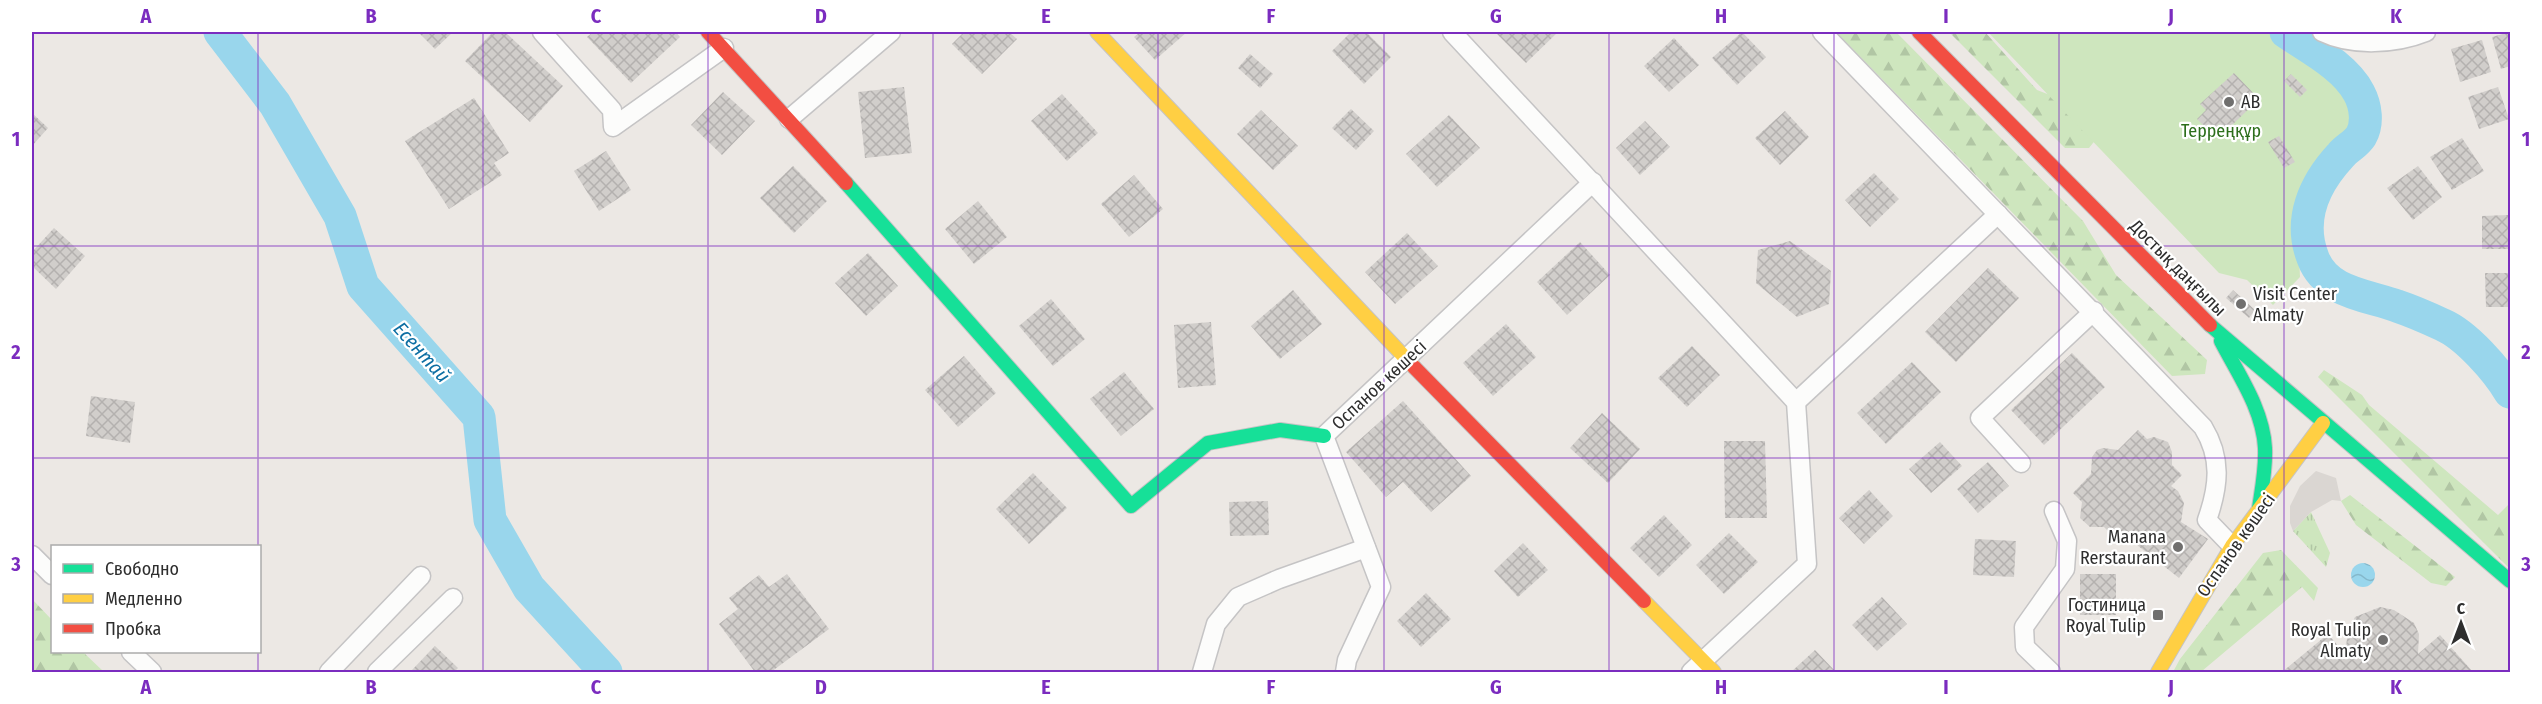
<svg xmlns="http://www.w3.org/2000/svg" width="2542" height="704" font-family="'Fira Sans Condensed',sans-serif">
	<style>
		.grass { fill: url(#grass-tufts) }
		.forest { fill: url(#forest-firs) }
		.park { fill: #cee6be }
		.plaza { fill: #dad6d2 }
		.water { fill: url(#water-waves) }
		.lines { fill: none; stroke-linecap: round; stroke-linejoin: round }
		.river { stroke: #99d6ec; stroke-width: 33 }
		.building { fill: url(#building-cross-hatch) }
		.street-casing { stroke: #c5c4c5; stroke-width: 21 }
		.fast-casing { stroke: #c5c4c5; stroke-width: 16 }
		.slow-casing { stroke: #c5c4c5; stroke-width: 16 }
		.jam-casing { stroke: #c5c4c5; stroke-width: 16 }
		.street { stroke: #fcfcfb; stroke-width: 18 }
		.fast { stroke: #16e098; stroke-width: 14 }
		.slow { stroke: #ffcf43; stroke-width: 14 }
		.jam { stroke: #f24e42; stroke-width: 14 }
		.grid { fill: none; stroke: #7b2cbf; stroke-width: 1.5; stroke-opacity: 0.55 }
		.poi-dot { fill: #706f6e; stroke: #fff; stroke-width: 2 }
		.labels { text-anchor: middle; stroke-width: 4.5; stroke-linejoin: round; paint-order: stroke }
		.poi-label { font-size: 18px; fill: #2e2e2e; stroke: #fff; text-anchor: end }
		.park-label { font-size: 18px; fill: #2c6e1b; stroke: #fff }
		.street-label { font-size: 18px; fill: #2e2e2e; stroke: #fff }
		.water-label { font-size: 20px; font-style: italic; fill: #0d6fa3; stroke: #fff }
		.neatline { fill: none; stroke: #7b2cbf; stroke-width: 2 }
		.grid-label { font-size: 20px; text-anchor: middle; font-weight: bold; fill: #7b2cbf }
	</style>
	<defs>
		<pattern id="grass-tufts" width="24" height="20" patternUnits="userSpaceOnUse" patternTransform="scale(1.5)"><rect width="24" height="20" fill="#cee6be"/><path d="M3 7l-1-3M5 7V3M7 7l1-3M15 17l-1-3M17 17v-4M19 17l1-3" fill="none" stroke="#b1c6a4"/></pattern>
		<pattern id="forest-firs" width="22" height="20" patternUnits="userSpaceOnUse" patternTransform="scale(1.5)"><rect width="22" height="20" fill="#cee6be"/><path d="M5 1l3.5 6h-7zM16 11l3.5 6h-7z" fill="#b1c6a4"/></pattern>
		<pattern id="water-waves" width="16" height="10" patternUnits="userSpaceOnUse" patternTransform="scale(1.5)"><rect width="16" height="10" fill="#99d6ec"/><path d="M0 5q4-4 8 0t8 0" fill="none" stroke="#84b8cb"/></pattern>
		<pattern id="building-cross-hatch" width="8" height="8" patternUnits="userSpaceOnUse" patternTransform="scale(1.5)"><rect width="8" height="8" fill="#d1cecb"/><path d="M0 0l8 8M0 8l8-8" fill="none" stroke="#b4b1af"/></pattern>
	</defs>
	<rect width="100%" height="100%" fill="#ece8e4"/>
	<polygon class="grass" points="2311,512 2330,553 2326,567 2293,531"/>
	<g class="forest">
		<polygon points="1836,32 1896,32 2083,221 2116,275 2207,360 2205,374 2172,376"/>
		<polygon points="1949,32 1985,32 2037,90 2112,119 2089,148 2065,148"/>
		<polygon points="2324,370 2362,395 2369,405 2498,515 2510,503 2510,569 2318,377"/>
		<polygon points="2350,495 2455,577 2446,586 2431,583 2356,525 2341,501"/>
		<polygon points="2281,550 2318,588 2314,601 2302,587 2202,671 2176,672 2174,670 2180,659 2263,553"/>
		<polygon points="32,599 52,620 52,652 83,652 104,672 32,672"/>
	</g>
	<polygon class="park" points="1988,32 2283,32 2351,95 2355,129 2307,182 2298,235 2300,277 2273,305 2247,280 2219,273"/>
	<polygon class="plaza" points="2316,471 2336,478 2341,501 2332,500 2311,512 2293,531 2290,523 2290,506 2300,486"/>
	<circle class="water" cx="2363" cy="575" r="12"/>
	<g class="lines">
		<g class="river">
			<polyline points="220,32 275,104 340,216 363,286 479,417 490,520 529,588 606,672"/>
			<path d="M2286,32C2309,48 2345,66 2359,93C2366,106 2368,124 2361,136C2356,144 2347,148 2341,155C2314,184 2298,220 2313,258C2326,293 2367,295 2397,306C2412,311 2428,318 2443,325C2466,335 2497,370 2510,392"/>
		</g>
	</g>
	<g class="building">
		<polygon points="418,32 453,32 435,49"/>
		<polygon points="493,32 505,32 563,86 530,122 465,61"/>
		<polygon points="593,32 676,32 680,37 631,83 587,37"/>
		<polygon points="964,32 1009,32 1017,39 982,74 952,44"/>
		<polygon points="1140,32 1187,32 1155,60 1134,37"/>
		<polygon points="1351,32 1366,32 1391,57 1364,84 1332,51"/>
		<polygon points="1495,32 1558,32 1526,63"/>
		<polygon points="1742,32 1766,57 1737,85 1712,58"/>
		<polygon points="2510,32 2510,66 2501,69 2492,37"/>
		<polygon points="1674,38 1699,65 1669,92 1644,66"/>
		<polygon points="2482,40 2491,72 2460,82 2451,49"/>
		<polygon points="1250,54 1273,74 1260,88 1238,68"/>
		<polygon points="2234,73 2259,99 2226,131 2219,124 2211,133 2197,119 2206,110 2200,104"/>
		<polygon points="2291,74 2307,90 2300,97 2284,81"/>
		<polygon points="904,87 912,153 865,158 858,92"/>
		<polygon points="2498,87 2509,119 2479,129 2468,97"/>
		<polygon points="723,92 755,121 722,155 691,125"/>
		<polygon points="1062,94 1098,133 1067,161 1031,121"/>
		<polygon points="474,98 509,153 494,163 502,175 449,209 405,141"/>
		<polygon points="1351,109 1374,131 1356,150 1332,128"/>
		<polygon points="1261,110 1298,146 1273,170 1237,134"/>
		<polygon points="1785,111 1809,137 1780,165 1755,138"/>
		<polygon points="32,113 48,128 32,146"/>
		<polygon points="1449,115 1480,148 1437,187 1406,154"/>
		<polygon points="1645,121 1670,147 1640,175 1616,148"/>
		<polygon points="2279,136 2295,162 2284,168 2268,142"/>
		<polygon points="2462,138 2484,171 2452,190 2430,157"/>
		<polygon points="606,151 631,190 599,211 574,171"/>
		<polygon points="793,166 827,201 794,233 760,198"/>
		<polygon points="2418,166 2442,197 2413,220 2387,188"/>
		<polygon points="1874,173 1899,199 1870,227 1845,200"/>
		<polygon points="1134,175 1163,209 1129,237 1101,204"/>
		<polygon points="978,201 1007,237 974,264 945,229"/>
		<polygon points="2508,215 2509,249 2482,249 2482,216"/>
		<polygon points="54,228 85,256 56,289 32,266 32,252"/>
		<polygon points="1407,233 1438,266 1395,304 1365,272"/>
		<polygon points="1790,241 1831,271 1829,304 1797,317 1756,283 1758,250"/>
		<polygon points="1580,242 1610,275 1567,315 1537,282"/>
		<polygon points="868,253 898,286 866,316 835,283"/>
		<polygon points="1988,268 2019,298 1956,362 1925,332"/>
		<polygon points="2485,273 2510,273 2510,307 2486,307"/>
		<polygon points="1293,290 1322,324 1280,359 1251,326"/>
		<polygon points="2233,290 2255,310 2249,318 2226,298"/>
		<polygon points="1051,299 1085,339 1053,366 1019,326"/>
		<polygon points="1211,322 1216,385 1178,388 1174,325"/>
		<polygon points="1506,324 1536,357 1493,396 1463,363"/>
		<polygon points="1692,346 1720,375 1687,407 1658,378"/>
		<polygon points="2072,353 2105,387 2044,445 2011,410"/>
		<polygon points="964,356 996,393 958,427 925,390"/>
		<polygon points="1912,362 1941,392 1886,444 1857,413"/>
		<polygon points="1124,372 1154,409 1121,436 1090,399"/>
		<polygon points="91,396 135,402 130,443 86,436"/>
		<polygon points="1403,401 1471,476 1431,512 1403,482 1386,497 1346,452"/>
		<polygon points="1602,413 1640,449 1608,483 1570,448"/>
		<polygon points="2138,430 2147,439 2154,437 2168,442 2172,452 2172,465 2182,475 2171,486 2178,491 2184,503 2181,522 2208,539 2179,578 2123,534 2117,540 2104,527 2090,527 2080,518 2082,502 2073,493 2091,474 2092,457 2097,450 2103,448 2118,450"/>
		<polygon points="1724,441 1765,441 1767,518 1725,518"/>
		<polygon points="1940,442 1962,466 1931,493 1909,469"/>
		<polygon points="1988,462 2009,486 1978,513 1957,489"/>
		<polygon points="1033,473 1067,508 1029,544 996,509"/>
		<polygon points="1869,490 1893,516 1864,544 1839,518"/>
		<polygon points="1268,501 1269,535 1230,536 1229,502"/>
		<polygon points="1664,515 1692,545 1659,577 1630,548"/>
		<polygon points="1729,533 1758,562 1724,594 1696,565"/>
		<polygon points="1975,539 2016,541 2014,577 1973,575"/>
		<polygon points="1523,543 1548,570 1518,597 1494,571"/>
		<polygon points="787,574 829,629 771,672 755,672 719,624 738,609 729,598 759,575 769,587"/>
		<rect x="2080" y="574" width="36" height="41"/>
		<polygon points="1426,593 1451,619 1421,647 1397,621"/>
		<polygon points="1882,597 1907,624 1877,651 1852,625"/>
		<polygon points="2380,607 2394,610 2414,623 2419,634 2418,654 2440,635 2473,672 2282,672 2328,634 2340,648 2346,647 2348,630 2355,617"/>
		<polygon points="435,646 458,668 454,672 415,672 412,670"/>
		<polygon points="1815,650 1836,672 1791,672"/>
	</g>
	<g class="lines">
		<g class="street-casing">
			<g id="street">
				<polyline points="542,32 612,110 613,127 724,48"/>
				<polyline points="1452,32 1796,402 1807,564 1691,672"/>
				<path d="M1822,32L2203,427C2222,458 2219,486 2207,520L2232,546"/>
				<path d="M2322,32C2353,47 2396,44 2426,32"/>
				<polyline points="789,119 891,32"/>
				<polyline points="1796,402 1998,214"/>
				<polyline points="2021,463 1980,418 2094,311"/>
				<polyline points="32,555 52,575"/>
				<polyline points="131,652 152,672"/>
				<polyline points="329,672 421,576"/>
				<polyline points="377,672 453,598"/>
				<polyline points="1202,672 1216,624 1238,597 1279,579 1366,548"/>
				<polyline points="1345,672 1347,660 1381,587 1324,436 1593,182"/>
				<polyline points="2051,672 2025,647 2024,627 2065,569 2067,541 2054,511"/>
			</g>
		</g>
		<g class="fast-casing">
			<g id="fast">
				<polyline points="846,183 1131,506 1208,443 1280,430 1324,436"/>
				<polyline points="2210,325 2510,581"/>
				<path d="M2221,341C2238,374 2263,409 2265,448C2266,468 2262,488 2259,508"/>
			</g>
		</g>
		<g class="slow-casing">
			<g id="slow">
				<polyline points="1097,32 1414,367"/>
				<polyline points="1644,601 1714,672"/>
				<polyline points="2158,672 2232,546 2323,423"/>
			</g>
		</g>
		<g class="jam-casing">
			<g id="jam">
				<polyline points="708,32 846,183"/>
				<polyline points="1919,32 2210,325"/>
				<polyline points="1414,367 1644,601"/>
			</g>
		</g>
		<use href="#street" class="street"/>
		<use href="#fast" class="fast"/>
		<use href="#slow" class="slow"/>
		<use href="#jam" class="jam"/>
	</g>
	<path class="grid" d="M258,32V546M483,32V672M708,32V672M933,32V672M1158,32V672M1384,32V672M1609,32V672M1834,32V672M2059,32V672M2284,32V672M32,246H2510M32,458H2510M258,652V672"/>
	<g class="poi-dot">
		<circle cx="2229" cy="102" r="6"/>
		<circle cx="2241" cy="304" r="6"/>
		<circle cx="2178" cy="547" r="6"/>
		<rect x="2152" y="609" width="12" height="12" rx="3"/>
		<circle cx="2383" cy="640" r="6"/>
	</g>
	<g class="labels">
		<g class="poi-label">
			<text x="2241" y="108" text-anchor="start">AB</text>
			<text x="2253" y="300" text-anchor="start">Visit Center<tspan x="2253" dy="21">Almaty</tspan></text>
			<text x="2166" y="543">Manana<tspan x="2166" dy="21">Rerstaurant</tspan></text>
			<text x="2146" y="611">Гостиница<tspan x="2146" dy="21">Royal Tulip</tspan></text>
			<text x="2371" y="636">Royal Tulip<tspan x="2371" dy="21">Almaty</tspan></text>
		</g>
		<g class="park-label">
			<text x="2221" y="137">Терреңқұр</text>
		</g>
		<g class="street-label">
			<text transform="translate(2178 268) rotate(45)" y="6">Достық даңғылы</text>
			<text transform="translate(1379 385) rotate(-43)" y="6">Оспанов көшесі</text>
			<text transform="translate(2236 545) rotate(-55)" y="6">Оспанов көшесі</text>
		</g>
		<g class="water-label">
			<text transform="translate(422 352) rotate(48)" y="7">Есентай</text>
		</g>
	</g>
	<rect width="2542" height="704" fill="none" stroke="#ffffff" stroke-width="66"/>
	<rect x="51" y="545" width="210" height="108" fill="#ffffff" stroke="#ababab" stroke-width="1.5"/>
	<rect x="63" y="564" width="30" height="9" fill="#16e098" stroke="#ababab" stroke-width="1.5"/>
	<text x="105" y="575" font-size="18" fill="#2e2e2e">Свободно</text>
	<rect x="63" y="594" width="30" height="9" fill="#ffcf43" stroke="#ababab" stroke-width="1.5"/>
	<text x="105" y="605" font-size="18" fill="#2e2e2e">Медленно</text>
	<rect x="63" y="624" width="30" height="9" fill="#f24e42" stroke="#ababab" stroke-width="1.5"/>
	<text x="105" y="635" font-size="18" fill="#2e2e2e">Пробка</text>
	<g transform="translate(2461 623)" stroke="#ffffff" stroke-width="4.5" paint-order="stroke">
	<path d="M0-4.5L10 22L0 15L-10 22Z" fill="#2e2e2e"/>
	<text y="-9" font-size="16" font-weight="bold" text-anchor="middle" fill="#2e2e2e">С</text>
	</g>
	<rect x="33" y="33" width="2476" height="638" class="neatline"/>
	<g class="grid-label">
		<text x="146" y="23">A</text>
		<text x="371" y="23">B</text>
		<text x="596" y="23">C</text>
		<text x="821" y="23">D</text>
		<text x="1046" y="23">E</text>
		<text x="1271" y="23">F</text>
		<text x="1496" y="23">G</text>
		<text x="1721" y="23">H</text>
		<text x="1946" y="23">I</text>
		<text x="2171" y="23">J</text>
		<text x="2396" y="23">K</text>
		<text x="16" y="146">1</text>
		<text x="2526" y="146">1</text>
		<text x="16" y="359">2</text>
		<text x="2526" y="359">2</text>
		<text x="16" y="571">3</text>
		<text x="2526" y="571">3</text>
		<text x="146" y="694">A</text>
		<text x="371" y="694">B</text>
		<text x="596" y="694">C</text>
		<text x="821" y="694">D</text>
		<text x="1046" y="694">E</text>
		<text x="1271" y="694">F</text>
		<text x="1496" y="694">G</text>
		<text x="1721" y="694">H</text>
		<text x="1946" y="694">I</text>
		<text x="2171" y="694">J</text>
		<text x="2396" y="694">K</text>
	</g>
</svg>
